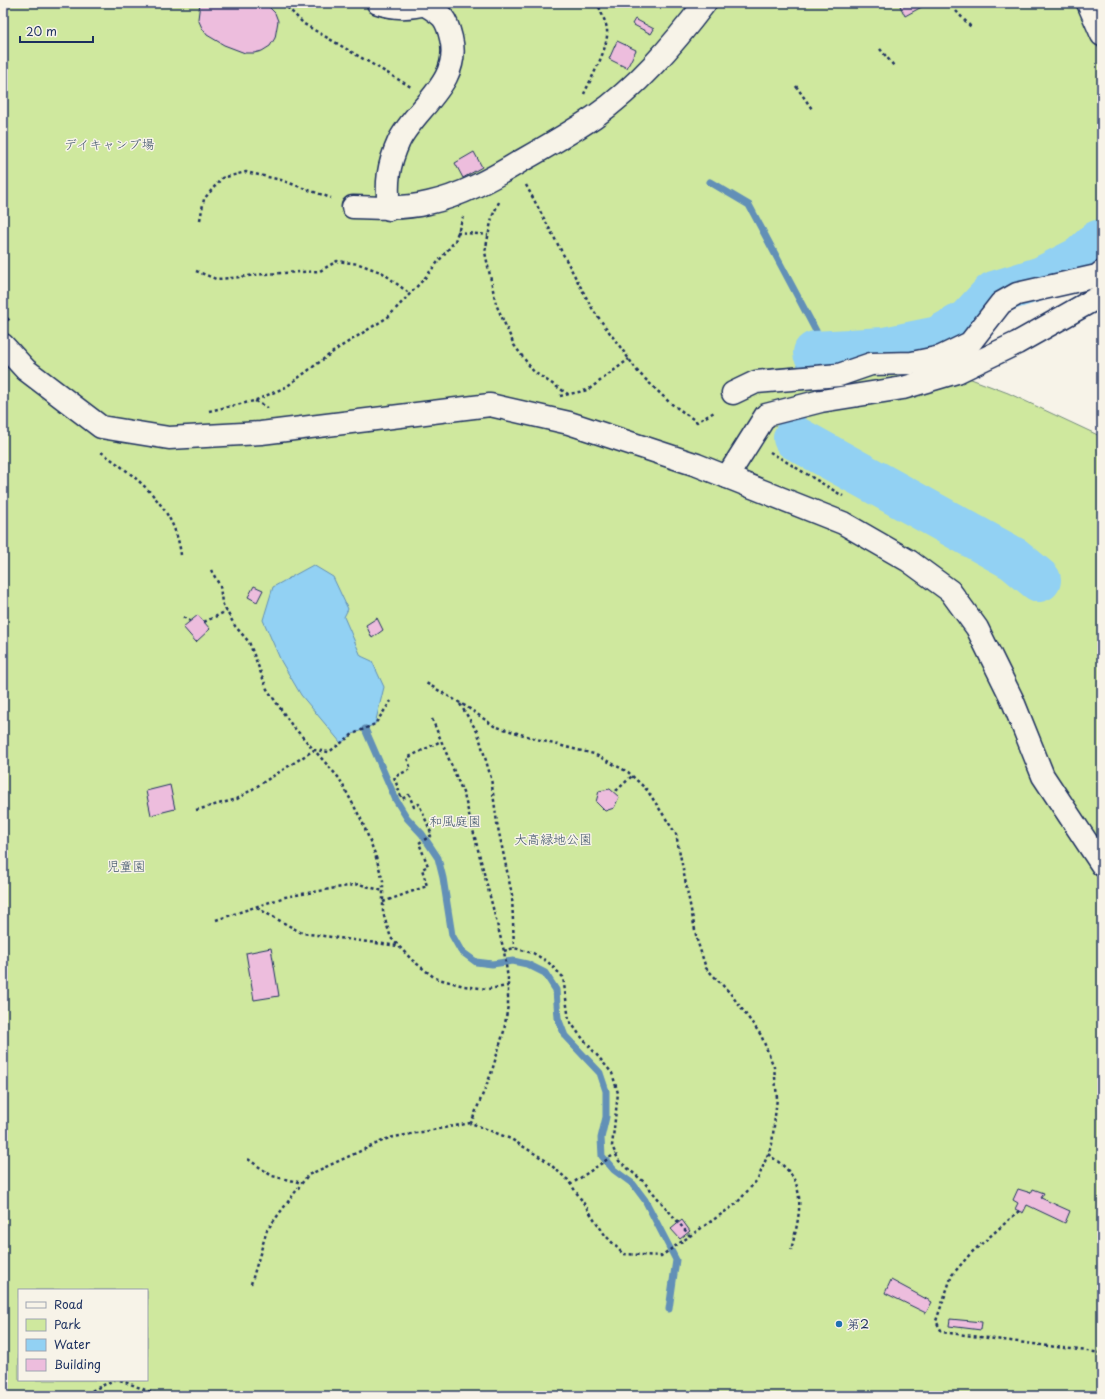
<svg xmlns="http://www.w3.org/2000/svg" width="1105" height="1399" font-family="'Playpen Sans','Klee One',sans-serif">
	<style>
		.green { fill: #cfe89e; stroke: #758c7e; fill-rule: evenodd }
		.water { fill: #92d1f3; stroke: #6290b7 }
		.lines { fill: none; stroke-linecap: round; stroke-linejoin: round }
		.stream { stroke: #6290b7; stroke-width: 7 }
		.river { stroke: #92d1f3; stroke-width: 44 }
		.building { fill: #edbddd; stroke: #1b2f5e }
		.minor-casing { stroke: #1b2f5e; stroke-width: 25 }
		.path { stroke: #1b2f5e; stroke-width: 2.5; stroke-dasharray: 3 3; stroke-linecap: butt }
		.minor { stroke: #f7f3e8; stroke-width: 22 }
		.poi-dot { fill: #1f6fb2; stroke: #f7f3e8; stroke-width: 1.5 }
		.labels { text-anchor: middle; stroke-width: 3; stroke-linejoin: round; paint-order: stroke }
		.park-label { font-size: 13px; fill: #3f546b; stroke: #f7f3e8 }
		.poi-label { font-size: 13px; fill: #1b2f5e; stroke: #f7f3e8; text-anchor: start }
	</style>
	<rect width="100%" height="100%" fill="#f7f3e8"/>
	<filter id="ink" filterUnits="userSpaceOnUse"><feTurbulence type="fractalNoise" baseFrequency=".025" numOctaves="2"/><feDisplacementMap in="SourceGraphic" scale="8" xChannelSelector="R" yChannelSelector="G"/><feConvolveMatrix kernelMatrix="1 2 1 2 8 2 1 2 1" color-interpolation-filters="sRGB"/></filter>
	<g filter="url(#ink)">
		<path class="green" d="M3,3H1102V259L1025,301L950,339L900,352L1008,393L1102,437V1396H3ZM19,1290H147V1380H19Z"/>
		<polygon class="water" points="313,565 333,577 348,609 344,617 361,656 372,661 384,687 375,724 353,734 341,743 301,695 281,661 263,620 273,587"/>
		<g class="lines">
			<g class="stream">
				<polyline points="710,182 749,205 816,331 815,353"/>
				<polyline points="365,729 396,800 407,818 422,834 438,858 443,878 452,935 461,951 476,962 492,964 513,961 527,964 545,973 556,990 558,1018 565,1036 600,1073 606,1091 606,1117 601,1138 602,1156 614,1170 633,1184 645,1200 676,1260 669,1309"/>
			</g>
			<g class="river">
				<polyline points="815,353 884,349 938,338 968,321 994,293 1042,278 1081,258 1098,242"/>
				<polyline points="795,438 1014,559 1039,580"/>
			</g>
		</g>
		<g class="building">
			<polygon points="200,3 265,3 275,13 278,21 275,38 270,46 262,51 254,53 245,53 224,45 207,35 202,28 198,19"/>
			<polygon points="906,3 929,3 905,16 900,6"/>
			<polygon points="635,19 654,29 651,34 632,24"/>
			<polygon points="617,41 636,50 627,68 609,59"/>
			<polygon points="474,152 482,167 463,178 455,163"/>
			<polygon points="254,586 263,590 257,602 248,597"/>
			<polygon points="198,615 210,629 196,642 183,627"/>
			<polygon points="377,618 383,630 372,638 366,625"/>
			<polygon points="170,785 175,809 151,815 146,791"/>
			<polygon points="610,789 619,797 614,808 605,811 596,802 599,791"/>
			<polygon points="271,948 279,996 254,1000 246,953"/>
			<polygon points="1018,1189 1031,1193 1033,1189 1044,1193 1041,1198 1070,1211 1065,1223 1027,1205 1023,1213 1015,1209 1018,1203 1013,1200"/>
			<polygon points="682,1220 690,1231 680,1239 671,1229"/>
			<polygon points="891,1280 932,1302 926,1313 885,1293"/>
			<polygon points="950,1319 982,1322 981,1330 949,1326"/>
		</g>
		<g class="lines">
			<g class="minor-casing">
				<g id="minor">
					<path d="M378,3C395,9 412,8 428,3"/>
					<polyline points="1088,3 1102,35"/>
					<path d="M353,207C378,208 403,209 428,203C461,196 493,178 521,161C546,147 570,133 594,117C637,87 673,45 705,3"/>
					<path d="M389,209C386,183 388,165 399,141C416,107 462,82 451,38C446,17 442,15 424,4"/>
					<polyline points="3,345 26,370 101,427 169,438 261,433 490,405 569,423 697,465 843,523 909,561 950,591 977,628 1012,699 1043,776 1102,865"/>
					<polyline points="733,393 756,382 839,375 871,364 912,363 941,357 970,343 1001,303 1017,294 1097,276 1102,272"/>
					<polyline points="727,477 766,415 821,401 903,388 957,372 1017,343 1102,295"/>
				</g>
			</g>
			<g class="path">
				<polyline points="283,3 304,24 411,87"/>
				<polyline points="956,11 971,27"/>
				<polyline points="880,49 894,66"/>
				<polyline points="796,86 812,109"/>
				<path d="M584,94C591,78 609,48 607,30C607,23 600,12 598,3"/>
				<polyline points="526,185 593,310 629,359 638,372 669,402 697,422 716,411"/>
				<polyline points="499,202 492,217 485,252 496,304 514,345 534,372 568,394"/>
				<polyline points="200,220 204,199 222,178 246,172 281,180 331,198"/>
				<polyline points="457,232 488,235"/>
				<polyline points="196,271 216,279 232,278 264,274 320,271 337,261 359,264 383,273 410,294"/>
				<polyline points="3,314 11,322"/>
				<polyline points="560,396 588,390 629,359"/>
				<polyline points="255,401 268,408"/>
				<polyline points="209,411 254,401 286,387 337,349 388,317 424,279 455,241 463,217"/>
				<path d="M101,452C138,478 175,506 181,555"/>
				<polyline points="770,452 843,496"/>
				<polyline points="211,570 220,586 222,603 235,626 249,642 267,689 291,724 314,750 329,752 353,734 375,724 391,701"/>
				<polyline points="183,617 190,621"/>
				<polyline points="204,622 227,611"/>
				<polyline points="460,704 478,733 491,778 497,823 512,895 514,948"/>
				<polyline points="432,719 464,795 504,951 508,979 508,1005 504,1031 491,1074 471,1123"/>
				<polyline points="616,791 632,776"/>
				<polyline points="196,810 237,799 314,750 339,778 362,821 375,854 383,881 383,913 391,938 412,960 435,978 464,986 488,989 508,986"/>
				<polyline points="383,902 427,886 422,869 428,866 419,843 432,835 419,804 414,807 409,795 402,799 394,777 411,769 407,758 441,741"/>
				<polyline points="257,908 302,933 398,946"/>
				<polyline points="216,920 285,897 359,884 383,891"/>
				<polyline points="504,951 514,948 533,953 548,962 563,977 569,1020 579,1034 612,1073 618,1093 612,1146 619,1161 644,1182 690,1236"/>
				<path d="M768,1154C775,1160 784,1165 789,1172C807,1193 797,1226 791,1250"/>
				<polyline points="248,1159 272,1176 302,1183"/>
				<polyline points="570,1185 615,1154"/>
				<polyline points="1019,1211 971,1253 952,1275 936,1321 942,1332 1102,1353"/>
				<polyline points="251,1284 267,1230 308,1175 389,1138 471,1123 511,1139 545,1160 568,1180 605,1235 623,1254 661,1256 736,1204 758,1179 772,1144 777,1098 774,1067 761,1035 730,993 706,968 697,940 676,834 647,790 628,772 594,754 550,743 494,726 467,707 426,683"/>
				<polyline points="120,1380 161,1396"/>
				<polyline points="81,1396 114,1380"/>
			</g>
			<use href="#minor" class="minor"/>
		</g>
	</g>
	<circle class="poi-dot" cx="839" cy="1324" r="4"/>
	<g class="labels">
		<g class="park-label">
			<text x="109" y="149">デイキャンプ場</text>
			<text x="455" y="826">和風庭園</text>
			<text x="553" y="844">大高緑地公園</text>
			<text x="126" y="871">児童園</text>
		</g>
		<g class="poi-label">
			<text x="847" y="1329">第2</text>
		</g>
	</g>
	<rect width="1105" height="1399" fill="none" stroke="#f7f3e8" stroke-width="16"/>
	<rect x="8" y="8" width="1089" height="1383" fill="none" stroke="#1b2f5e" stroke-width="1.5" filter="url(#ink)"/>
	<rect x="18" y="1289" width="130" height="92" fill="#f7f3e8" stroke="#9fa5b1"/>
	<rect x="26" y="1302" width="20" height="6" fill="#f7f3e8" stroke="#9fa5b1"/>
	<text x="54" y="1309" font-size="12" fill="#1b2f5e">Road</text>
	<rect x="26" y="1319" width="20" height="12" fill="#cfe89e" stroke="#9fa5b1"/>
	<text x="54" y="1329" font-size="12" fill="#1b2f5e">Park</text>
	<rect x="26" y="1339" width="20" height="12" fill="#92d1f3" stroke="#9fa5b1"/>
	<text x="54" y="1349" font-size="12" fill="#1b2f5e">Water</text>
	<rect x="26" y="1359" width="20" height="12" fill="#edbddd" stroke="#9fa5b1"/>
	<text x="54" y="1369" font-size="12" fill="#1b2f5e">Building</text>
	<path d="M20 36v6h73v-6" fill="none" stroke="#1b2f5e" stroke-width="2"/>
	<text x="26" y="36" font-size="12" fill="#1b2f5e" stroke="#f7f3e8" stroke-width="3" paint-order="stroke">20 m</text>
</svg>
